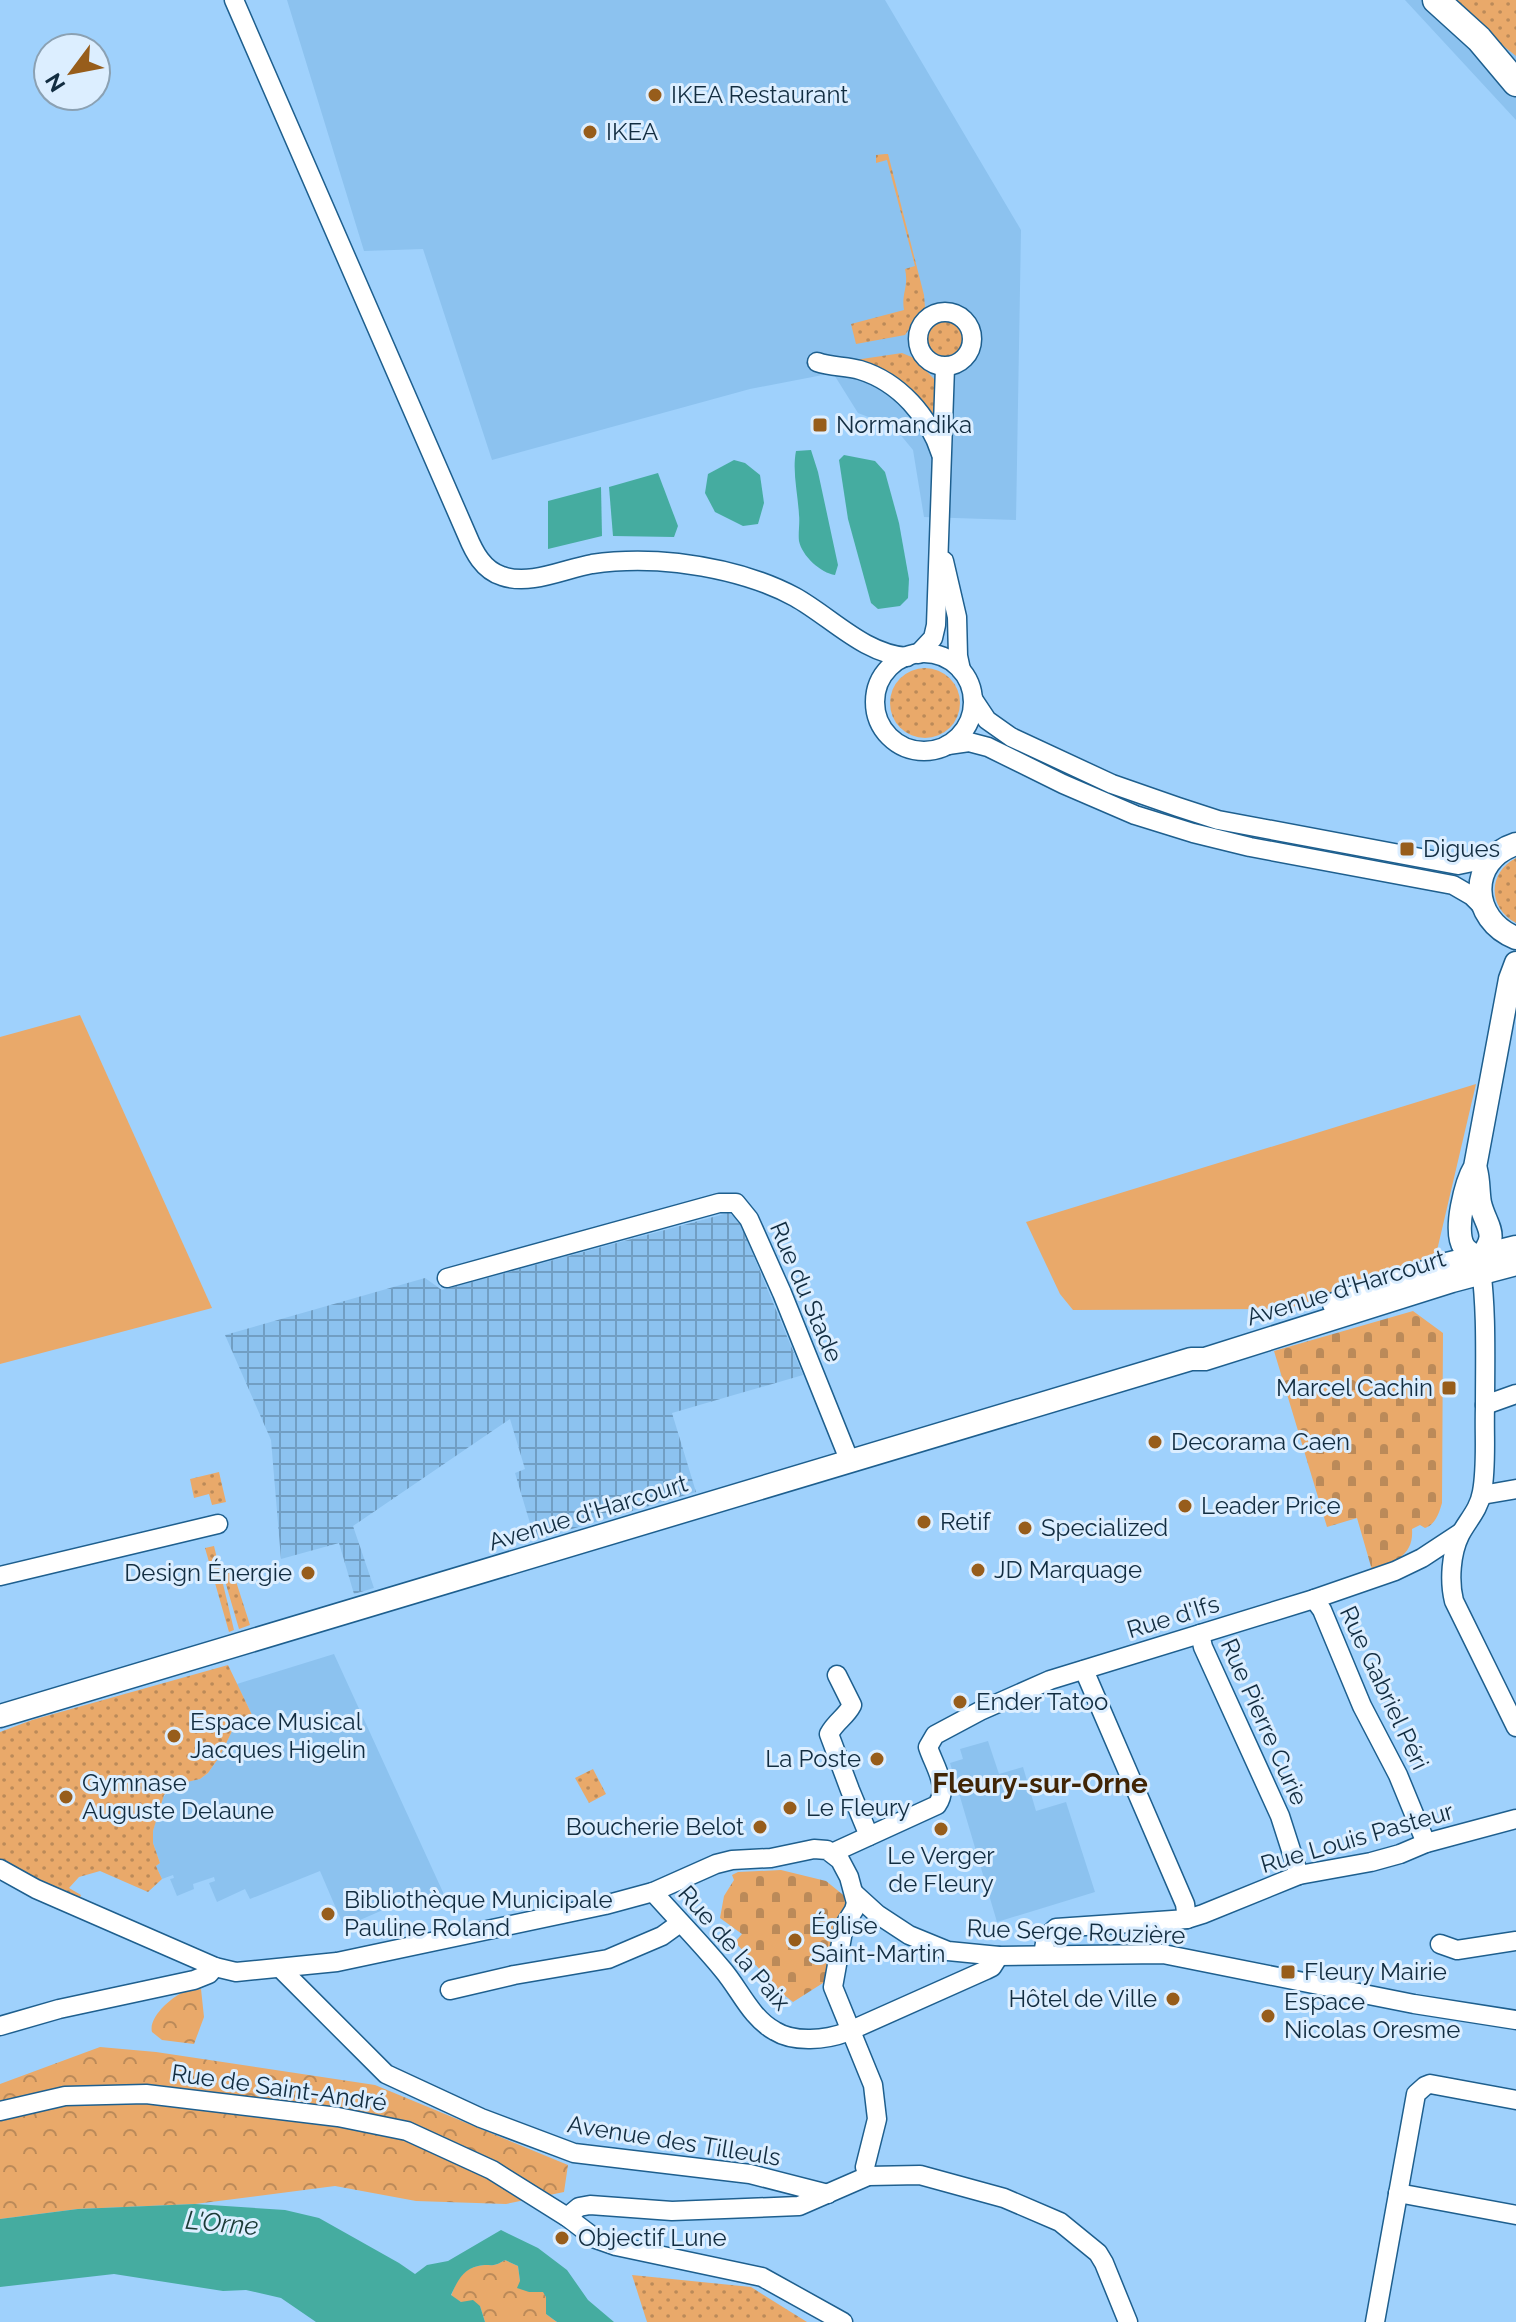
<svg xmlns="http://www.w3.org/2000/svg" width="1516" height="2322" font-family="Raleway,sans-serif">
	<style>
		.built { fill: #8cc2ef }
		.industrial { fill: url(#industrial-grid) }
		.grass { fill: url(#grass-dots) }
		.forest { fill: url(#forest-crowns) }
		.cemetery { fill: url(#cemetery-stones) }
		.garden { fill: #e9a96a }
		.water { fill: #45aca0 }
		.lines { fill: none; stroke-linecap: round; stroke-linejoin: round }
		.minor-casing { stroke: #1e5f8e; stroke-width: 21 }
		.major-casing { stroke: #1e5f8e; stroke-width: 25 }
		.highway-casing { stroke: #1e5f8e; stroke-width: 29 }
		.minor { stroke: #fff; stroke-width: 18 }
		.major { stroke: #fff; stroke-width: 22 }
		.highway { stroke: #fff; stroke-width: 26 }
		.poi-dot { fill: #975d1b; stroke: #dceeff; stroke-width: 3 }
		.labels { text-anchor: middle; stroke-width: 6; stroke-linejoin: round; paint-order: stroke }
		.poi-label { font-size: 24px; fill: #122d41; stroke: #dceeff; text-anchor: start }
		.street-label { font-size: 24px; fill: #122d41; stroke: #dceeff }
		.water-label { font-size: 26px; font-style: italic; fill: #1b3a36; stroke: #dceeff }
		.quarter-label { font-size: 28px; font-weight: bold; fill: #412506; stroke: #dceeff }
	</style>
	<defs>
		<pattern id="industrial-grid" width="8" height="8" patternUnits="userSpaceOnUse" patternTransform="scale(2)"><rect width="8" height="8" fill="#8cc2ef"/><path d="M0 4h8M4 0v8" fill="none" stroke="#719ec3"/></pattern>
		<pattern id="grass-dots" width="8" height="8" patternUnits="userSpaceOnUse" patternTransform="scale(2)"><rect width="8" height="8" fill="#e9a96a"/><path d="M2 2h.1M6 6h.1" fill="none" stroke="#bb8a59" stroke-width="1.8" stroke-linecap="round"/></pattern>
		<pattern id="forest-crowns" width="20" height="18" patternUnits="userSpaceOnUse" patternTransform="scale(2)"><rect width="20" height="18" fill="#e9a96a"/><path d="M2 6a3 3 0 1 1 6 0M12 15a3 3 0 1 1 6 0" fill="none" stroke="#bb8a59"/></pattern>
		<pattern id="cemetery-stones" width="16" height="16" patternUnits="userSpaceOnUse" patternTransform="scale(2)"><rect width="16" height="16" fill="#e9a96a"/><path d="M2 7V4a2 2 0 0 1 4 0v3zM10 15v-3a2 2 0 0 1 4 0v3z" fill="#bb8a59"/></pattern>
	</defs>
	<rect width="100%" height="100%" fill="#9fd1fc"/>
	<g class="built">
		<polygon points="287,0 885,0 1021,230 1016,520 924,517 913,450 894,427 858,413 833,373 750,389 492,460 423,249 364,251"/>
		<polygon points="1405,0 1516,0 1516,120"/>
		<polygon points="334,1654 447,1901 428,1909 392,1906 344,1927 320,1871 250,1899 245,1889 217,1902 209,1883 215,1881 214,1877 193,1884 194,1889 177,1896 170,1879 174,1878 173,1875 162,1879 156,1866 160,1863 153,1843 153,1831 157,1816 163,1798 170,1789 177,1784 200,1779 208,1773 220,1756 234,1727 254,1719 237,1684"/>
		<polygon points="988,1741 999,1774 1023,1767 1036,1811 1066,1802 1095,1892 997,1922 950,1763 963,1759 960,1749"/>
	</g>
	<polygon class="industrial" points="728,1213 734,1216 740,1223 803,1375 672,1413 696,1492 535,1540 515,1473 525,1469 510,1419 353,1526 374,1588 354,1594 339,1543 281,1559 271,1440 225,1335 425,1278 442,1290"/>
	<g class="grass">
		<polygon points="1446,0 1516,0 1516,56"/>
		<path d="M885,154H888L924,295L925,307L905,335L856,344L851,324L904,310C901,294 909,287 905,269L915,266L887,160L876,163V155Z"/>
		<circle cx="945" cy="340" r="19"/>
		<polygon points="902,353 914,358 934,379 935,413 928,414 855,360"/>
		<circle cx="925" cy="703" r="35"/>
		<path d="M1516,858V923C1488,908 1487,873 1516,858Z"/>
		<polygon points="219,1472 226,1502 212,1505 209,1494 194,1498 190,1479"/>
		<polygon points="214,1546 234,1630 229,1632 205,1548"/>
		<polygon points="233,1572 250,1625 239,1629 223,1574"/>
		<polygon points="228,1665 254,1719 234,1727 220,1756 208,1773 200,1779 174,1785 164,1795 153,1831 153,1843 160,1863 156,1866 162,1879 148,1892 100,1871 79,1877 69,1888 81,1895 79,1901 11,1869 0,1859 0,1732 32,1720"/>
		<polygon points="593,1769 606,1794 589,1803 575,1778"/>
		<polygon points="632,2275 751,2287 807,2322 647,2322"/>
	</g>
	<g class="forest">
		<path d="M201,1989L204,2017L194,2044L162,2040L152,2032C148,2017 173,1995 188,1990C192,1989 197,1990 201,1989Z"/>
		<polygon points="100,2047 156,2052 375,2085 568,2165 564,2192 506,2204 416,2201 335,2186 195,2204 78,2209 0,2219 0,2084"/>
		<path d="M505,2260L518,2266L520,2281L529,2292L543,2291L546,2297V2314L557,2322H485L480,2306L461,2302L451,2296C456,2282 462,2269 478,2266C492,2263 490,2269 505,2260Z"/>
	</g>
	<g class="cemetery">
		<path d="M1413,1311L1443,1333L1442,1503C1439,1513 1436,1524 1425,1528L1420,1525L1412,1529C1414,1556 1394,1562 1372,1570L1357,1518L1327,1527L1274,1351Z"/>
		<polygon points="781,1870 826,1881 847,1898 830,1975 823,1983 793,2002 778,1990 735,1942 742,1934 720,1918 724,1896 734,1880 732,1875 738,1872"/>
	</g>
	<g class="garden">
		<polygon points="80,1015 212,1308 0,1364 0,1037"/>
		<polygon points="1476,1084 1435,1259 1287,1309 1073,1310 1060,1294 1026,1222"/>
	</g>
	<g class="water">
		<path d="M811,450L818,472L838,565L835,575C821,573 802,556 799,541C798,533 800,523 799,515C798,494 792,472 796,451Z"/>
		<polygon points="844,455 875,461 885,472 899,523 909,579 908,598 900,606 878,609 871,603 848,519 839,460"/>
		<polygon points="734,460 745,463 760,475 764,503 758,524 743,526 715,512 705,493 708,474"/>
		<polygon points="658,473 678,526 674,537 613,536 609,487"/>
		<polygon points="601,487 602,536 548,549 548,501"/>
		<path d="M195,2204L285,2210L319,2218L399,2263L415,2274L427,2265L448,2261L501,2230L538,2248L567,2270L588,2300L614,2322H557L546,2314V2297L543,2292H529L517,2288L520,2281L518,2266L505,2260C490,2269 492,2263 478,2266C463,2269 457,2282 451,2295L461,2302L473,2300L480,2306L485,2322H316L281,2298L246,2290L223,2291L114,2274L0,2287V2219L78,2209Z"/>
	</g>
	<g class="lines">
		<g class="minor-casing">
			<g id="minor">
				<path d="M234,0L467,535C474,552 483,570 502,576C530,586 564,569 592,564C620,560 649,560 678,563C719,568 758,577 795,597C831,617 864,654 907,657"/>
				<circle cx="945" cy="339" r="27"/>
				<path d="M817,362C831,367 846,366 860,370C899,382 929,416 941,454"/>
				<polyline points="944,561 957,617 958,656 961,670"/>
				<circle cx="924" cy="702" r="49"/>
				<polyline points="918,654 933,638 936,625 945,367"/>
				<polyline points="973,699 987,720 1011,737 1112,784 1178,807 1218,820 1458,865 1492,858"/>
				<polyline points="948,745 969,742 988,747 1063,784 1135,815 1193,833 1250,847 1453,885 1472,896 1483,907"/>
				<path d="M1480,1261C1487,1309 1485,1358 1485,1407C1484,1435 1487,1465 1482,1492C1479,1510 1467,1521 1460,1535C1451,1553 1449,1581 1454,1601L1516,1727"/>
				<polyline points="447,1278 719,1203 736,1203 749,1219 782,1293 850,1462"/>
				<polyline points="1485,1405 1516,1394"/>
				<polyline points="1482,1495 1516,1489"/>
				<polyline points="0,1576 218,1524"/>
				<polyline points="1314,1599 1322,1610 1362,1706 1398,1775 1426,1843"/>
				<polyline points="1200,1634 1203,1647 1280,1816 1299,1875"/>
				<polyline points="1084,1670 1185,1904 1187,1919"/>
				<path d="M837,1675L852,1705C846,1717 836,1721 829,1734L850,1790L869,1836"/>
				<path d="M832,1853L937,1805C950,1787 934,1766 928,1747L935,1735L980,1711L1050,1680L1314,1599L1395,1571L1422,1558L1460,1533"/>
				<polyline points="0,1869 36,1889 215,1967 236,1972 337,1962 605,1905 653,1892 716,1864 732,1860 771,1858 814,1849 827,1850 840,1860 849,1877 856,1903 854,1910 844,1926 833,1987 873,2085 877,2119 865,2167 868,2176"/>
				<path d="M653,1892C676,1918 701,1943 723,1970C740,1990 751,2018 775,2031C794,2043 826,2040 847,2032L986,1970L992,1967L999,1956"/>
				<polyline points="855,1894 877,1914 909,1935 948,1951 999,1956 1163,1954 1414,2004 1516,2020"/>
				<polyline points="1440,1944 1457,1950 1516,1941"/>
				<polyline points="1043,1955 1046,1937 1056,1928 1187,1919 1203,1914 1299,1875 1371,1862 1400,1854 1426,1843 1516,1819"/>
				<polyline points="281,1969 386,2074 481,2118 574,2153 750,2174 828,2194"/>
				<polyline points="450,1990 514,1975 608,1959 662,1936 680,1923"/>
				<polyline points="0,2026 59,2009 194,1980 209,1974 215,1967"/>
				<polyline points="0,2111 65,2096 146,2094 338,2117 407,2131 492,2170 567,2217 596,2239 616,2246 762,2277 843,2322"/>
				<polyline points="1398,2193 1516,2215"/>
				<polyline points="567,2217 579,2207 590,2205 672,2211 799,2206 868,2176 920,2175 1004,2198 1060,2222 1098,2253 1104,2263 1128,2322"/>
				<polyline points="1375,2322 1416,2094 1425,2086 1430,2084 1516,2100"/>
			</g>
		</g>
		<g class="major-casing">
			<g id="major">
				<path d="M1516,844C1467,860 1470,920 1516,938"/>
				<path d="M1476,1170C1479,1181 1478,1192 1480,1203C1486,1228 1501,1234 1479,1258"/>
				<path d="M1479,1258C1474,1255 1467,1252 1464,1247C1453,1231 1466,1182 1475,1167L1510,979L1516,963"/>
				<polyline points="1334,1304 1447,1264 1516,1247"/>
				<polyline points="0,1716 1191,1359 1205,1359 1452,1281 1516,1264"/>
			</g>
		</g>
		<g class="highway-casing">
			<polyline id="highway" points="1436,0 1479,39 1516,83"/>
		</g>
		<use href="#minor" class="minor"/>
		<use href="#major" class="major"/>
		<use href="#highway" class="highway"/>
	</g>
	<g class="poi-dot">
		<circle cx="655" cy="95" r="8"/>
		<circle cx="590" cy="132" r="8"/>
		<rect x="812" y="417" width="16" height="16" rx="4"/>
		<rect x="1399" y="841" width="16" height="16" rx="4"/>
		<rect x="1441" y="1380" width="16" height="16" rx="4"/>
		<circle cx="1155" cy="1442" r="8"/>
		<circle cx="1185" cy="1506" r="8"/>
		<circle cx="924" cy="1522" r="8"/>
		<circle cx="1025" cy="1528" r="8"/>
		<circle cx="978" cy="1570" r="8"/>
		<circle cx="308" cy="1573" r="8"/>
		<circle cx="960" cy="1702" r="8"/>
		<circle cx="174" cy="1736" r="8"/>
		<circle cx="877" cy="1759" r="8"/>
		<circle cx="66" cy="1797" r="8"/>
		<circle cx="790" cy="1808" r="8"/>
		<circle cx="760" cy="1827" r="8"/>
		<circle cx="941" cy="1829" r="8"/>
		<circle cx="328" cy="1914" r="8"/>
		<circle cx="795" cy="1940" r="8"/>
		<rect x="1280" y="1964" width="16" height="16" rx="4"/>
		<circle cx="1173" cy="1999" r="8"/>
		<circle cx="1268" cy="2016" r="8"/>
		<circle cx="562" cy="2238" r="8"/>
	</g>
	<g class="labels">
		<g class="poi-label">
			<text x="671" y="103">IKEA Restaurant</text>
			<text x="606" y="140">IKEA</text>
			<text x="836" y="433">Normandika</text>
			<text x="1423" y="857">Digues</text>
			<text x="1433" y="1396" text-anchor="end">Marcel Cachin</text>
			<text x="1171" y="1450">Decorama Caen</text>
			<text x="1201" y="1514">Leader Price</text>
			<text x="940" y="1530">Retif</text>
			<text x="1041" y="1536">Specialized</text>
			<text x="994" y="1578">JD Marquage</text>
			<text x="292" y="1581" text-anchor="end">Design Énergie</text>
			<text x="976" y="1710">Ender Tatoo</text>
			<text x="190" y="1730">Espace Musical<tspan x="190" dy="28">Jacques Higelin</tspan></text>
			<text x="861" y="1767" text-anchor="end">La Poste</text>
			<text x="82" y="1791">Gymnase<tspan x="82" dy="28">Auguste Delaune</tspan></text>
			<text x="806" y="1816">Le Fleury</text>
			<text x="744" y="1835" text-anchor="end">Boucherie Belot</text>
			<text x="941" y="1864" text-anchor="middle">Le Verger<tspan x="941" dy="28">de Fleury</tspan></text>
			<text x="344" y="1908">Bibliothèque Municipale<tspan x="344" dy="28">Pauline Roland</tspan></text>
			<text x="811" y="1934">Église<tspan x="811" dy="28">Saint-Martin</tspan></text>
			<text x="1304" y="1980">Fleury Mairie</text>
			<text x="1157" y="2007" text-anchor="end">Hôtel de Ville</text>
			<text x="1284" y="2010">Espace<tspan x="1284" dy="28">Nicolas Oresme</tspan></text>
			<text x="578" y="2246">Objectif Lune</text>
		</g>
		<g class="street-label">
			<text transform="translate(1346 1288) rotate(-17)" y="8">Avenue d'Harcourt</text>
			<text transform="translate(806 1292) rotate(67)" y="8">Rue du Stade</text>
			<text transform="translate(588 1513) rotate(-17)" y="8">Avenue d'Harcourt</text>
			<text transform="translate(1173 1617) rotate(-17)" y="8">Rue d'Ifs</text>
			<text transform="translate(1384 1688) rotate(65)" y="8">Rue Gabriel Péri</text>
			<text transform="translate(1264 1722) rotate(66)" y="8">Rue Pierre Curie</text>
			<text transform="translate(1357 1838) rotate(-16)" y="8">Rue Louis Pasteur</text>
			<text transform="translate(1076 1932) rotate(2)" y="8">Rue Serge Rouzière</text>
			<text transform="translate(734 1948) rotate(49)" y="8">Rue de la Paix</text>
			<text transform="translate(279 2088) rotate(8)" y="8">Rue de Saint-André</text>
			<text transform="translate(674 2141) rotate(9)" y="8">Avenue des Tilleuls</text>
		</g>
		<g class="water-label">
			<text transform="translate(222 2223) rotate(5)" y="9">L'Orne</text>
		</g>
		<g class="quarter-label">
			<text x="1040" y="1793">Fleury-sur-Orne</text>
		</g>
	</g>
	<g transform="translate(72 72) rotate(238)"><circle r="38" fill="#dceeff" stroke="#8ba1b3" stroke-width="2"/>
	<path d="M0-6L14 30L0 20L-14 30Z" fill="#975d1b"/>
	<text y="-12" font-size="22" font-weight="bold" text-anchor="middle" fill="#122d41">N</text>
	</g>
</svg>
